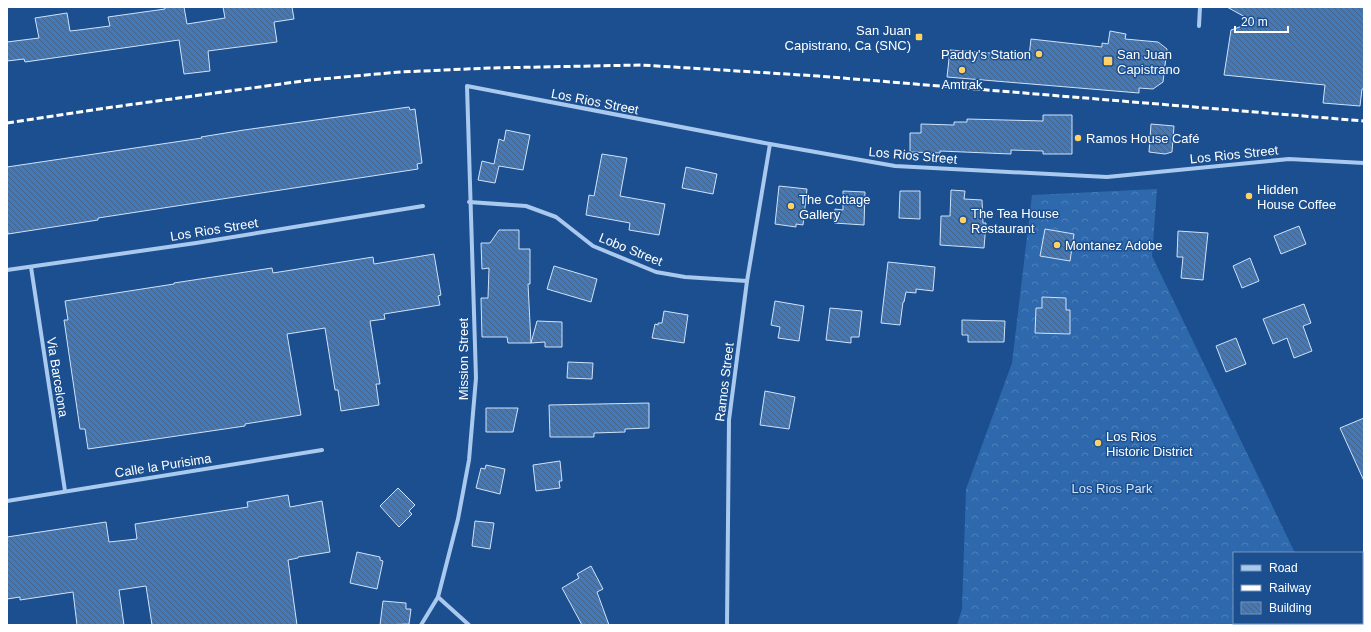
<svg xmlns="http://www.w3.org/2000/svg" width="1371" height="632" font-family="Arial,sans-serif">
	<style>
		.forest { fill: url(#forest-crowns) }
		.building { fill: url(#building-back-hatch); stroke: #cfe3fa }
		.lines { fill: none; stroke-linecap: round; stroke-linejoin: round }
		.minor { stroke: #a9c9ee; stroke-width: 4 }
		.rail { stroke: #fff; stroke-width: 3; stroke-dasharray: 7 3; stroke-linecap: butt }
		.poi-dot { fill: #ffd166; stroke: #1b4f8f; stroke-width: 1.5 }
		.labels { text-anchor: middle; stroke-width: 3; stroke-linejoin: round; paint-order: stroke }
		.poi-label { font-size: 13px; fill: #fff; stroke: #1b4f8f; text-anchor: start }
		.street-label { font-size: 13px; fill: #fff; stroke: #1b4f8f }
		.park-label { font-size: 13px; fill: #cfe3fa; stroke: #1b4f8f }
	</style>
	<defs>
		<pattern id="forest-crowns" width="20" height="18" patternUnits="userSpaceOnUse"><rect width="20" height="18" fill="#2e69ad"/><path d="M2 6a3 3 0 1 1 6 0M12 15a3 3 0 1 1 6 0" fill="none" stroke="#4d80b9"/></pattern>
		<pattern id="building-back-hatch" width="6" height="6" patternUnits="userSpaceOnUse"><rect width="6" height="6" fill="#4478b7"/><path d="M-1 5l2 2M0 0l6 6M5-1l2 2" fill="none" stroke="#486282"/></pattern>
	</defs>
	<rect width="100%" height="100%" fill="#1b4f8f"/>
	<polygon class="forest" points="1157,189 1152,256 1295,553 1234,553 1234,623 1329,623 1330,625 957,625 962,609 966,489 1012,363 1032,195"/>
	<g class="building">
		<polygon points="165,7 184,7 187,24 225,18 223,7 292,7 294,19 274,22 277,42 208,51 210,71 184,74 179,40 25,62 24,59 7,61 7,42 39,38 35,18 67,13 70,31 79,30 110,26 108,17 165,9"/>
		<polygon points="1227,7 1364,7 1364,89 1362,89 1360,106 1323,103 1325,85 1224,75 1231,30 1254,22"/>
		<polygon points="1110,31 1126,34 1125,39 1158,42 1167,49 1163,82 1153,89 1139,88 1139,93 947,77 950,50 1029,56 1031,39 1102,47 1102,43 1108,44"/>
		<polygon points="409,107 410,110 415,109 422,163 417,164 418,169 98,218 98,220 8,234 7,225 7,167 202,138 201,137 244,130"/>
		<polygon points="1043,115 1072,115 1072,154 1043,154 1043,151 1011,150 1011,154 940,151 940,153 910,152 910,133 921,133 921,124 954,125 954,122 967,122 967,119 1043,121"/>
		<polygon points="1151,124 1174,126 1172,152 1165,154 1149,152"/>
		<polygon points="506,130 530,135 523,170 499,166 495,183 478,180 482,161 494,164 499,139 504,141"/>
		<polygon points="602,154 627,158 620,196 665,204 659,235 629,230 630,223 586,215 589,195 594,196"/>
		<polygon points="686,167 717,174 713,194 682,188"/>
		<polygon points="779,186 807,189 803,225 796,224 796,227 775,224"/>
		<polygon points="951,190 965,191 964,199 982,200 983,223 986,223 984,248 940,245 941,216 950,216"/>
		<polygon points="843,191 865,192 864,225 834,223 835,209 843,210"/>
		<polygon points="900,191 920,191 920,219 899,218"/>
		<polygon points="1299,226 1306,244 1281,254 1274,236"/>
		<polygon points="1045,229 1074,234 1070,261 1040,256"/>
		<polygon points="499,230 519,230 519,249 530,249 530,284 528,284 531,343 508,343 507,337 482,337 481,298 488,298 489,268 482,269 481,243 490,243"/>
		<polygon points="1178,231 1208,233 1203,280 1181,278 1183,257 1177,257"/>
		<polygon points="434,254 441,295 438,296 440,305 384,314 385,319 370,321 380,384 376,384 379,405 341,411 338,390 335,390 325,328 287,334 301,415 245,424 245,426 88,449 85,429 80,429 64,320 68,320 65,301 174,284 174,283 272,268 273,273 373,257 374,264"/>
		<polygon points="1250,258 1259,281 1242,288 1233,266"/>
		<polygon points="888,262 935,267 933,291 916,289 916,293 906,292 904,302 903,302 900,325 881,323"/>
		<polygon points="554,266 597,279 591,302 547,289"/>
		<polygon points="1042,297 1066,298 1066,310 1070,310 1070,334 1035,333 1036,308 1042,308"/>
		<polygon points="775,301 804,306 799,341 778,338 780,327 771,325"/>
		<polygon points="1304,304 1311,323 1303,326 1312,351 1294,358 1287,338 1273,344 1263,319"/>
		<polygon points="830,308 862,311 859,337 851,337 851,343 826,340"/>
		<polygon points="664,311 688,315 684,343 652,338 655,324 658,325 658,323 662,323"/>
		<polygon points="962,320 1005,321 1004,342 968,342 968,335 962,335"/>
		<polygon points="537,321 562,322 562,347 545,347 545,342 531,343"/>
		<polygon points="1236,338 1246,364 1226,372 1216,346"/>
		<polygon points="568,362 593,363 592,379 567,378"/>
		<polygon points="765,391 795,397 789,429 760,425"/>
		<polygon points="649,403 649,428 625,429 625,432 594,433 594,437 550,437 549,405"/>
		<polygon points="486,408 518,408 513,432 486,432"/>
		<polygon points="1364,418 1364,481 1340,428"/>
		<polygon points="560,461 562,481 559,481 560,488 536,491 533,465"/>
		<polygon points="486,465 505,469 500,494 476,488 481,468 485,469"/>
		<polygon points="398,488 415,505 409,511 412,514 399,527 380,506"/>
		<polygon points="288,495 290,507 322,501 330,552 298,557 298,558 288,560 297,625 152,625 146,586 119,590 124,625 77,625 73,592 20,600 20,597 7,599 7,537 106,522 109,542 137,539 135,524 248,507 247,502"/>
		<polygon points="475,521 494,523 490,549 472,546"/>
		<polygon points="357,552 380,557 380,560 383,561 377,589 350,583"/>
		<polygon points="591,566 603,589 597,592 609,625 582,625 562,588 579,578 577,574"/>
		<polygon points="383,601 406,603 406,609 411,609 409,624 380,625"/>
	</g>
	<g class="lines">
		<g class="minor">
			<polyline points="1199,26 1200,7"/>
			<polyline points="469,202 526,206 556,217 593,246 656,272 685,277 747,281"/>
			<polyline points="31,267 65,491"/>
			<polyline points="7,270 196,243 423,206"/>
			<polyline points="7,501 322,450"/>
			<polyline points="438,597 469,625"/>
			<polyline points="421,625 438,597 458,519 469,460 476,378 467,86 770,144 895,166 1107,177 1289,159 1364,163"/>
			<polyline points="727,625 729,420 747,281 770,144"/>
		</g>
		<polyline class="rail" points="7,123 106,108 310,80 400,72 490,68 641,65 818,76 1364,121"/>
	</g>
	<g class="poi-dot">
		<rect x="915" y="33" width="8" height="8" rx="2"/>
		<circle cx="1039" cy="54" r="4"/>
		<rect x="1103" y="56" width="10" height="10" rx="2"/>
		<circle cx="962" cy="70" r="4"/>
		<circle cx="1078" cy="138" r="4"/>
		<circle cx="1249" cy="196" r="4"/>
		<circle cx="791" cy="206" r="4"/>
		<circle cx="963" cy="220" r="4"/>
		<circle cx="1057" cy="245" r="4"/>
		<circle cx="1098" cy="443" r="4"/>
	</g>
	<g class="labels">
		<g class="poi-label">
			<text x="911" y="35" text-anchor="end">San Juan<tspan x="911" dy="15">Capistrano, Ca (SNC)</tspan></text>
			<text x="1031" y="59" text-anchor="end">Paddy's Station</text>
			<text x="1117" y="59">San Juan<tspan x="1117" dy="15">Capistrano</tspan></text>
			<text x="962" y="89" text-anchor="middle">Amtrak</text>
			<text x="1086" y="143">Ramos House Café</text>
			<text x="1257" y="194">Hidden<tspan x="1257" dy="15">House Coffee</tspan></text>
			<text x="799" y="204">The Cottage<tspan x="799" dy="15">Gallery</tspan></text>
			<text x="971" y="218">The Tea House<tspan x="971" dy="15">Restaurant</tspan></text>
			<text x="1065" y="250">Montanez Adobe</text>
			<text x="1106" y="441">Los Rios<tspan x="1106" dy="15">Historic District</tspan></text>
		</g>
		<g class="street-label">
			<text transform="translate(595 101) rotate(11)" y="5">Los Rios Street</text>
			<text transform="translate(1234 154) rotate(-6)" y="5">Los Rios Street</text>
			<text transform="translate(913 155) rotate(5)" y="5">Los Rios Street</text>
			<text transform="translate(214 229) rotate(-9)" y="5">Los Rios Street</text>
			<text transform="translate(631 249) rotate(22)" y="5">Lobo Street</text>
			<text transform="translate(463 359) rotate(-90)" y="5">Mission Street</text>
			<text transform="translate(58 377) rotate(81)" y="5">Via Barcelona</text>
			<text transform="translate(724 382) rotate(-83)" y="5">Ramos Street</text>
			<text transform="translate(163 465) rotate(-9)" y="5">Calle la Purisima</text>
		</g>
		<g class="park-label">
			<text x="1112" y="493">Los Rios Park</text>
		</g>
	</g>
	<rect width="1371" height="632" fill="none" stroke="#ffffff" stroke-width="16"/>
	<rect x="1233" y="552" width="130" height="72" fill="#1b4f8f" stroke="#7695bc"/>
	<rect x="1241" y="565" width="20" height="6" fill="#a9c9ee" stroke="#7695bc"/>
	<text x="1269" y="572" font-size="12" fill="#ffffff">Road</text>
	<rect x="1241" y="585" width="20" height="6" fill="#ffffff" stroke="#7695bc"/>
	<text x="1269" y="592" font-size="12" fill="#ffffff">Railway</text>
	<rect x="1241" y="602" width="20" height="12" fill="url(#building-back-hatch)" stroke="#7695bc"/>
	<text x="1269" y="612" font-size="12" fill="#ffffff">Building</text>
	<path d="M1235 26v6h53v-6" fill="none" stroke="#ffffff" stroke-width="2"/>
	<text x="1241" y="26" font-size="12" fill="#ffffff" stroke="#1b4f8f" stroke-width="3" paint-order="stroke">20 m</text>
</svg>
